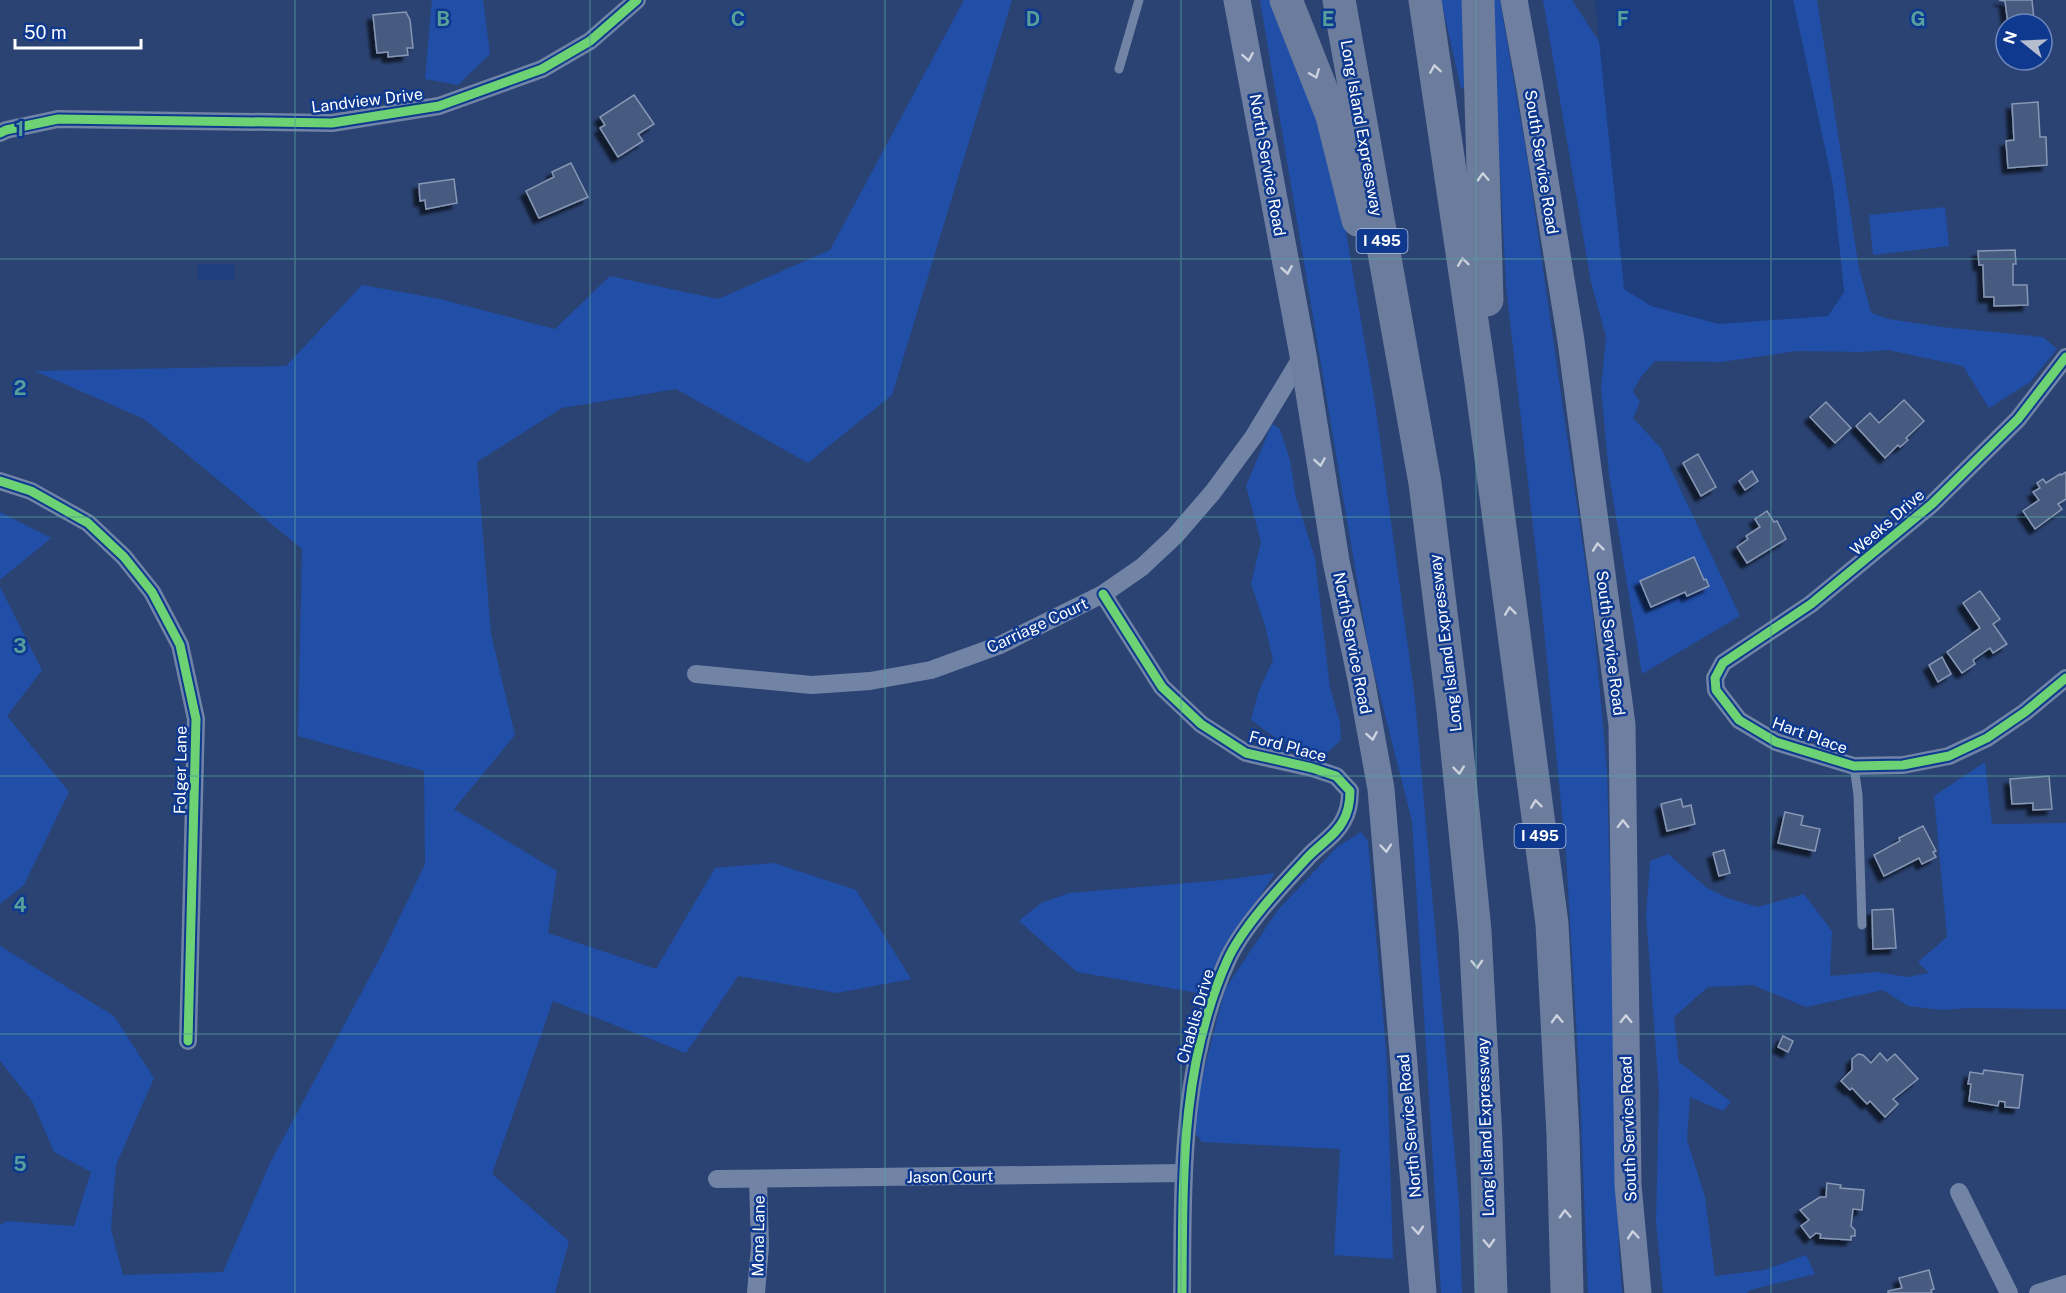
<svg xmlns="http://www.w3.org/2000/svg" width="2066" height="1293" font-family="'Public Sans',sans-serif">
	<style>
		.green { fill: #214ea7 }
		.water { fill: #1f3e7d }
		.building { fill: #465a80; stroke: #8797b4; stroke-width: 1.5; filter: url(#shadow) }
		.lines { fill: none; stroke-linecap: round; stroke-linejoin: round }
		.lane { stroke: #7284a6; stroke-width: 9 }
		.street { stroke: #7284a6; stroke-width: 18 }
		.secondary { stroke: #6e7fa2; stroke-width: 27 }
		.highway { stroke: #6b7c9d; stroke-width: 33 }
		.cycleway-casing { stroke: #0e398f; stroke-width: 13 }
		.cycleway { stroke: #6cd273; stroke-width: 9 }
		.oneway { stroke: #ccd2de }
		.oneway2 { stroke: #cbd1dd }
		.grid { fill: none; stroke: #579f9a; stroke-width: 1.5; stroke-opacity: 0.55 }
		.labels { text-anchor: middle; stroke-width: 5; stroke-linejoin: round; paint-order: stroke }
		.shield { fill: #0e398f; stroke: #b7c4dd; stroke-width: 1.5 }
		.shield-label { font-size: 15px; font-weight: bold; fill: #fff }
		.street-label { font-size: 16px; fill: #fff; stroke: #0e398f }
		.grid-label { font-size: 20px; text-anchor: middle; font-weight: bold; fill: #579f9a; stroke: #0e398f; stroke-width: 5; stroke-linejoin: round; paint-order: stroke }
	</style>
	<defs>
		<filter id="shadow"><feDropShadow dx="-5.5" dy="5.5" stdDeviation="1.5" flood-color="#0009"/></filter>
	</defs>
	<rect width="100%" height="100%" fill="#2b4372"/>
	<g class="green">
		<polygon points="432,0 483,0 490,54 458,85 425,79"/>
		<polygon points="964,0 1012,0 892,395 808,463 676,389 562,408 477,462 491,634 515,735 454,809 557,871 548,933 656,969 715,868 774,863 856,890 911,979 837,993 738,976 686,1053 553,1001 492,1174 569,1241 555,1293 0,1293 0,1225 7,1221 74,1226 91,1172 54,1152 32,1101 0,1061 0,946 114,1016 154,1078 116,1165 111,1229 123,1275 223,1272 269,1165 381,956 425,864 424,771 298,736 302,549 144,419 35,371 286,366 362,285 440,299 555,329 610,276 718,299 830,250"/>
		<polygon points="1260,0 1278,0 1334,161 1375,403 1415,699 1459,1202 1462,1293 1441,1293 1412,821 1369,652"/>
		<polygon points="1441,0 1468,0 1471,87 1461,88"/>
		<polygon points="1491,0 1500,0 1527,157 1593,616 1607,769 1619,1253 1622,1293 1588,1293 1579,1072 1566,855 1540,589 1506,285"/>
		<polygon points="1543,0 1572,0 1600,43 1625,290 1827,316 1844,292 1833,186 1793,0 1817,0 1859,268 1871,313 1889,319 1942,327 2043,337 2057,349 2030,382 1989,408 1963,366 1888,350 1864,352 1797,351 1721,362 1655,361 1641,377 1633,391 1640,402 1633,418 1661,448 1740,616 1642,674 1609,475 1601,388 1606,337 1591,282"/>
		<polygon points="1945,207 1949,246 1873,255 1869,215"/>
		<polygon points="1272,424 1280,429 1290,460 1296,498 1315,558 1330,688 1340,722 1341,740 1324,756 1277,739 1251,720 1258,693 1273,660 1265,625 1251,584 1261,542 1246,486"/>
		<polygon points="0,512 51,538 0,580"/>
		<polygon points="0,587 42,670 7,716 69,792 24,885 0,904"/>
		<polygon points="1985,762 1992,824 2066,823 2066,1009 1968,1008 1942,1010 1908,1006 1883,990 1806,1007 1753,985 1708,987 1674,1017 1679,1062 1731,1102 1723,1111 1690,1097 1687,1140 1705,1197 1715,1276 1764,1270 1806,1255 1815,1274 1750,1290 1747,1293 1663,1293 1656,1222 1659,1092 1646,915 1650,861 1668,854 1707,888 1727,898 1758,907 1804,894 1832,931 1830,976 1877,972 1907,977 1929,973 1918,962 1947,937 1934,796"/>
		<polygon points="1361,832 1368,841 1387,1062 1393,1259 1334,1255 1340,1149 1202,1142 1193,1130 1197,1097 1225,989 1277,911 1337,847"/>
		<polygon points="1275,873 1198,993 1077,972 1019,921 1041,903 1069,893 1223,880"/>
	</g>
	<g class="water">
		<polygon points="1595,0 1793,0 1833,186 1844,292 1828,316 1719,324 1651,306 1624,289"/>
		<rect x="198" y="264" width="36" height="16"/>
	</g>
	<g class="building">
		<polygon points="1999,0 2032,0 2034,20 2040,20 2041,24 2008,24 2005,1"/>
		<polygon points="406,12 410,20 413,48 407,48 408,55 388,57 388,52 377,53 373,15"/>
		<polygon points="634,95 654,124 638,134 643,141 618,157 600,128 605,125 600,117"/>
		<polygon points="2038,102 2040,137 2046,137 2047,165 2008,168 2006,141 2014,140 2012,104"/>
		<polygon points="571,163 588,197 539,218 526,191 554,177 552,172"/>
		<polygon points="454,179 457,203 426,209 425,200 420,201 419,184"/>
		<polygon points="2015,250 2016,264 2013,264 2013,285 2027,285 2028,305 1994,306 1994,297 1984,297 1983,265 1979,265 1978,251"/>
		<polygon points="1904,400 1924,421 1906,438 1908,440 1900,447 1898,445 1885,458 1856,426 1870,413 1879,423"/>
		<polygon points="1826,402 1851,428 1835,443 1810,417"/>
		<polygon points="1698,454 1716,487 1701,496 1683,463"/>
		<polygon points="1752,471 1758,481 1745,490 1739,481"/>
		<polygon points="2066,472 2066,499 2058,504 2062,509 2035,529 2023,511 2039,500 2033,492 2040,488 2037,483 2043,479 2046,483 2060,474 2061,475"/>
		<polygon points="1767,511 1774,522 1777,521 1786,539 1747,563 1737,547 1748,539 1746,536 1760,527 1755,519"/>
		<polygon points="1694,557 1704,580 1706,579 1709,586 1687,596 1685,592 1651,607 1640,581"/>
		<polygon points="1980,591 2000,619 1993,624 2007,644 1993,653 1990,648 1973,660 1975,664 1962,673 1947,652 1980,628 1963,603"/>
		<polygon points="1942,657 1951,674 1938,682 1929,665"/>
		<polygon points="2049,776 2052,809 2033,810 2033,803 2012,804 2010,779"/>
		<polygon points="1681,799 1683,807 1691,805 1695,824 1667,831 1661,804"/>
		<polygon points="1785,812 1803,816 1801,825 1820,829 1815,851 1778,843"/>
		<polygon points="1923,826 1936,851 1933,852 1936,857 1922,864 1919,858 1884,876 1874,855 1900,841 1899,838"/>
		<polygon points="1724,850 1730,873 1719,876 1713,853"/>
		<polygon points="1893,909 1896,948 1873,949 1872,910"/>
		<polygon points="1783,1036 1793,1041 1788,1052 1778,1047"/>
		<polygon points="1880,1053 1887,1061 1895,1054 1918,1079 1893,1099 1898,1104 1885,1117 1870,1101 1867,1104 1852,1088 1850,1090 1841,1081 1852,1070 1852,1059 1858,1054 1863,1055 1871,1063"/>
		<polygon points="1984,1070 2023,1075 2019,1108 2005,1107 2005,1102 1999,1101 1998,1106 1969,1101 1971,1084 1968,1084 1970,1072 1983,1074"/>
		<polygon points="1827,1183 1841,1185 1840,1188 1864,1190 1862,1210 1853,1209 1851,1226 1855,1230 1855,1236 1851,1236 1851,1240 1820,1238 1821,1234 1816,1233 1810,1238 1801,1226 1809,1220 1800,1210 1820,1197 1826,1197"/>
		<polygon points="1929,1270 1934,1289 1931,1290 1932,1293 1888,1293 1888,1291 1902,1288 1899,1278"/>
	</g>
	<g class="lines">
		<g class="lane">
			<polyline points="1119,69 1139,0"/>
			<polyline points="1854,766 1858,795 1862,925"/>
		</g>
		<g class="street">
			<polyline points="0,133 6,130 58,119 332,123 439,106 542,69 590,41 637,0"/>
			<polyline points="2066,357 2018,419 1932,504 1811,604 1723,663 1715,678 1716,690 1739,720 1776,742 1854,766 1903,765 1949,756 1987,738 2025,712 2066,678"/>
			<polyline points="0,481 31,491 88,523 124,557 152,592 180,645 196,719 188,1041"/>
			<path d="M1103,594L1162,687L1201,724L1246,753L1312,768L1336,776L1350,791C1350,802 1349,811 1343,821C1336,835 1319,845 1308,857C1282,885 1242,927 1227,961C1180,1066 1183,1180 1182,1293"/>
			<polyline points="696,674 812,685 870,681 931,670 1000,645 1103,594 1142,567 1175,536 1213,492 1254,436 1303,355"/>
			<polyline points="717,1179 1183,1173"/>
			<polyline points="1959,1192 2009,1293"/>
			<polyline points="756,1293 760,1246 758,1179"/>
			<polyline points="2038,1293 2066,1284"/>
		</g>
		<g class="secondary">
			<polyline points="1237,0 1303,355 1336,561 1361,679 1381,789 1423,1293"/>
			<polyline points="1514,0 1530,88 1571,341 1622,725 1628,1185 1638,1293"/>
		</g>
		<g class="highway">
			<polyline points="1286,0 1332,116 1358,220"/>
			<polyline points="1339,0 1425,483 1453,710 1475,931 1486,1139 1491,1293"/>
			<polyline points="1425,0 1481,382 1552,924 1563,1135 1567,1293"/>
			<polyline points="1478,0 1487,300"/>
		</g>
		<g class="cycleway-casing">
			<g id="cycleway">
				<polyline points="0,133 6,130 58,119 332,123 439,106 542,69 590,41 637,0"/>
				<polyline points="2066,357 2018,419 1932,504 1811,604 1723,663 1715,678 1716,690 1739,720 1776,742 1854,766 1903,765 1949,756 1987,738 2025,712 2066,678"/>
				<polyline points="0,481 31,491 88,523 124,557 152,592 180,645 196,719 188,1041"/>
				<path d="M1103,594L1162,687L1201,724L1246,753L1312,768L1336,776L1350,791C1350,802 1349,811 1343,821C1336,835 1319,845 1308,857C1282,885 1242,927 1227,961C1180,1066 1183,1180 1182,1293"/>
			</g>
		</g>
		<use href="#cycleway" class="cycleway"/>
	</g>
	<defs><path id="oneway-chevron" d="M-2-3.5L2.5 0L-2 3.5" fill="none" stroke-width="1.6" stroke-linecap="round" stroke-linejoin="round" transform="scale(1.5)"/></defs>
	<g class="oneway">
		<use href="#oneway-chevron" transform="translate(1248 57) rotate(80)"/>
		<use href="#oneway-chevron" transform="translate(1287 270) rotate(80)"/>
		<use href="#oneway-chevron" transform="translate(1320 462) rotate(81)"/>
		<use href="#oneway-chevron" transform="translate(1598 547) rotate(-97)"/>
		<use href="#oneway-chevron" transform="translate(1372 736) rotate(80)"/>
		<use href="#oneway-chevron" transform="translate(1623 824) rotate(-91)"/>
		<use href="#oneway-chevron" transform="translate(1386 848) rotate(85)"/>
		<use href="#oneway-chevron" transform="translate(1626 1019) rotate(-91)"/>
		<use href="#oneway-chevron" transform="translate(1418 1230) rotate(85)"/>
		<use href="#oneway-chevron" transform="translate(1633 1235) rotate(-95)"/>
	</g>
	<g class="oneway2">
		<use href="#oneway-chevron" transform="translate(1435 69) rotate(-99)"/>
		<use href="#oneway-chevron" transform="translate(1315 74) rotate(68)"/>
		<use href="#oneway-chevron" transform="translate(1483 177) rotate(-92)"/>
		<use href="#oneway-chevron" transform="translate(1463 262) rotate(-97)"/>
		<use href="#oneway-chevron" transform="translate(1510 611) rotate(-97)"/>
		<use href="#oneway-chevron" transform="translate(1459 770) rotate(84)"/>
		<use href="#oneway-chevron" transform="translate(1536 804) rotate(-97)"/>
		<use href="#oneway-chevron" transform="translate(1477 964) rotate(87)"/>
		<use href="#oneway-chevron" transform="translate(1557 1019) rotate(-93)"/>
		<use href="#oneway-chevron" transform="translate(1565 1214) rotate(-92)"/>
		<use href="#oneway-chevron" transform="translate(1489 1243) rotate(88)"/>
	</g>
	<path class="grid" d="M295,0V1293M590,0V1293M885,0V1293M1181,0V1293M1476,0V1293M1771,0V1293M0,259H2066M0,517H2066M0,776H2066M0,1034H2066"/>
	<g class="labels">
		<g class="shield">
			<rect x="1356.5" y="229" width="51" height="24" rx="4.5"/>
			<rect x="1514.5" y="824" width="51" height="24" rx="4.5"/>
		</g>
		<g class="shield-label">
			<text x="1382" y="246">I 495</text>
			<text x="1540" y="841">I 495</text>
		</g>
		<g class="street-label">
			<text transform="translate(367 100) rotate(-7)" y="6">Landview Drive</text>
			<text transform="translate(1362 128) rotate(80)" y="6">Long Island Expressway</text>
			<text transform="translate(1542 162) rotate(81)" y="6">South Service Road</text>
			<text transform="translate(1268 165) rotate(80)" y="6">North Service Road</text>
			<text transform="translate(1887 522) rotate(-41)" y="6">Weeks Drive</text>
			<text transform="translate(1037 625) rotate(-25)" y="6">Carriage Court</text>
			<text transform="translate(1353 643) rotate(79)" y="6">North Service Road</text>
			<text transform="translate(1445 643) rotate(-97)" y="6">Long Island Expressway</text>
			<text transform="translate(1611 643) rotate(83)" y="6">South Service Road</text>
			<text transform="translate(1810 735) rotate(20)" y="6">Hart Place</text>
			<text transform="translate(1288 746) rotate(15)" y="6">Ford Place</text>
			<text transform="translate(180 770) rotate(-89)" y="6">Folger Lane</text>
			<text transform="translate(1195 1016) rotate(-74)" y="6">Chablis Drive</text>
			<text transform="translate(1409 1126) rotate(-95)" y="6">North Service Road</text>
			<text transform="translate(1485 1127) rotate(-92)" y="6">Long Island Expressway</text>
			<text transform="translate(1628 1129) rotate(-92)" y="6">South Service Road</text>
			<text transform="translate(950 1176) rotate(-1)" y="6">Jason Court</text>
			<text transform="translate(758 1236) rotate(-89)" y="6">Mona Lane</text>
		</g>
	</g>
	<g class="grid-label">
		<text x="443" y="26">B</text>
		<text x="738" y="26">C</text>
		<text x="1033" y="26">D</text>
		<text x="1328" y="26">E</text>
		<text x="1623" y="26">F</text>
		<text x="1918" y="26">G</text>
		<text x="20" y="136">1</text>
		<text x="20" y="395">2</text>
		<text x="20" y="653">3</text>
		<text x="20" y="912">4</text>
		<text x="20" y="1171">5</text>
	</g>
	<g transform="translate(2024 42) rotate(288)"><circle r="28" fill="#0e398f" stroke="#6e88bc" stroke-width="1.5"/>
	<path d="M0-4.5L10 22L0 15L-10 22Z" fill="#b5bdce"/>
	<text y="-9" font-size="16" font-weight="bold" text-anchor="middle" fill="#ffffff">N</text>
	</g>
	<path d="M15 39v9h126v-9" fill="none" stroke="#ffffff" stroke-width="3"/>
	<text x="24" y="39" font-size="18" fill="#ffffff" stroke="#0e398f" stroke-width="4.5" paint-order="stroke">50 m</text>
</svg>
